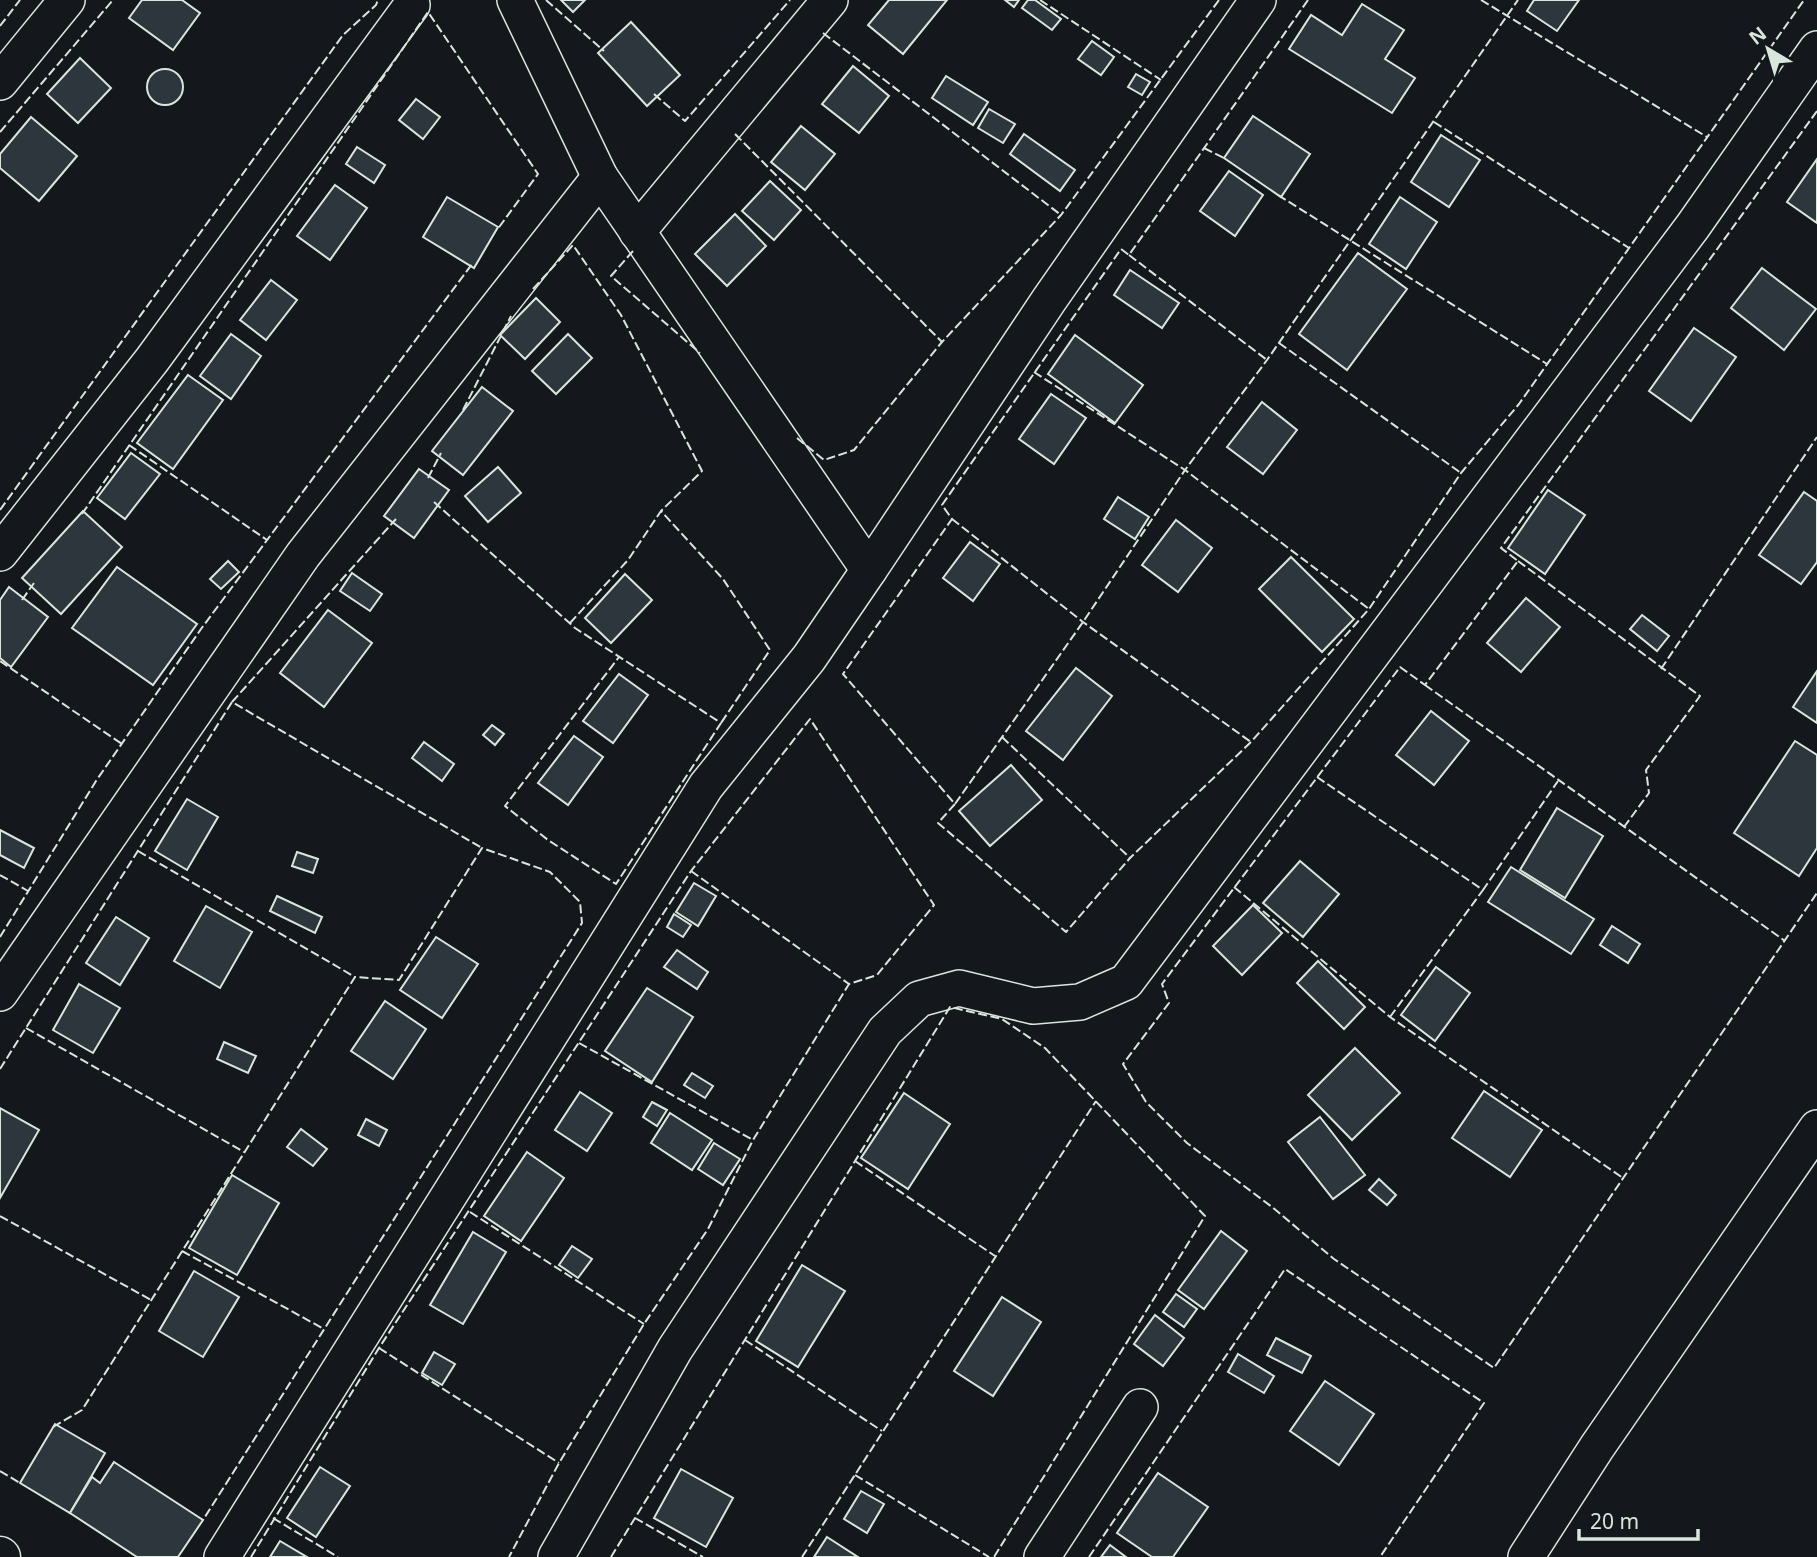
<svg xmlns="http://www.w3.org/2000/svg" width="1817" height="1557" font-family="'Noto Sans',sans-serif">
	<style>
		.building { fill: #2c363c; stroke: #d8e6dc; stroke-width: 2 }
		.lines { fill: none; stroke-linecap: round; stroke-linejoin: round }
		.minor-casing { stroke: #d8e6dc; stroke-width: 38 }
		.secondary-casing { stroke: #d8e6dc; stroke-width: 41 }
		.minor { stroke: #14181c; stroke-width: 35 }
		.secondary { stroke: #14181c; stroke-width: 38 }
		.fence { stroke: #d8e6dc; stroke-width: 2; stroke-dasharray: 9 3.5; stroke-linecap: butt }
	</style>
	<rect width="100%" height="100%" fill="#14181c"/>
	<g class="building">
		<polygon points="142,0 182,0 200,13 173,50 129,18"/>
		<polygon points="561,0 585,0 573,12"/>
		<polygon points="889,0 947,0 903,54 868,25"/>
		<polygon points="1005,0 1019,0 1014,7"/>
		<polygon points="1028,0 1035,0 1061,19 1052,30 1022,8"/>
		<polygon points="1534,0 1579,0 1557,31 1527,11"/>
		<polygon points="1362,4 1404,30 1385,59 1415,78 1392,113 1289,49 1311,15 1342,35"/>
		<polygon points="631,22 680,75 647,106 598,53"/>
		<polygon points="1092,41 1114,57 1101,75 1078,59"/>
		<polygon points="80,58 111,88 78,123 47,94"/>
		<polygon points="853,66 889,96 859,133 822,104"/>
		<circle cx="165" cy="87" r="18"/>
		<polygon points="1136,74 1150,82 1142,95 1128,87"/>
		<polygon points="946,76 988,102 973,125 932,98"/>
		<polygon points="416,99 440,117 423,139 399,120"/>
		<polygon points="989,109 1015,124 1003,143 978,128"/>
		<polygon points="1253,116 1310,154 1281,197 1224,158"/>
		<polygon points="31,117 77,156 39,201 0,168 0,154"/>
		<polygon points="801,126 835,154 805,190 771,162"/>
		<polygon points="1024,134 1075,170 1060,191 1010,154"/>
		<polygon points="1441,135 1480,160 1449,207 1411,182"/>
		<polygon points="357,147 385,165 374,183 346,164"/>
		<polygon points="1817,159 1817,223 1787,202"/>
		<polygon points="1229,171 1263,195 1235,236 1200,211"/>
		<polygon points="770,181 801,210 774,240 742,211"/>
		<polygon points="335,185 367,208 330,260 297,236"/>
		<polygon points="447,197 498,227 474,268 423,237"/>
		<polygon points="1400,197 1437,222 1406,269 1369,244"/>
		<polygon points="735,214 766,246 727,286 695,254"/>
		<polygon points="1358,253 1407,289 1347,370 1299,334"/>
		<polygon points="1762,268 1816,309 1784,350 1731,308"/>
		<polygon points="1130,270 1179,303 1162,328 1114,295"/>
		<polygon points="271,280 297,300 266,340 240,320"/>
		<polygon points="536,298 560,322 525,359 500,335"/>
		<polygon points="1694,328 1736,357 1691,421 1649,391"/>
		<polygon points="231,334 261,356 231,399 200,376"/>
		<polygon points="568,334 592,358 556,394 532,371"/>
		<polygon points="1075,335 1143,385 1115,423 1048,374"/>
		<polygon points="188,375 223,400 173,469 137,443"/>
		<polygon points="482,387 513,411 463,475 432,451"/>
		<polygon points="1051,394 1086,418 1054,464 1019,439"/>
		<polygon points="1262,402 1297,430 1263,474 1227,447"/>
		<polygon points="131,453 160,474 125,519 97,498"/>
		<polygon points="498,467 521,493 488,522 465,496"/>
		<polygon points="419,469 449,490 414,538 384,516"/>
		<polygon points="1548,490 1585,515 1545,574 1508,548"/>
		<polygon points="1804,492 1817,501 1817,562 1801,584 1759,555"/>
		<polygon points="1118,497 1149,517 1135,539 1104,519"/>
		<polygon points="83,511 122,547 61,614 22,578"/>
		<polygon points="1176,520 1212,548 1178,592 1142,565"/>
		<polygon points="970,542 1000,564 973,601 943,578"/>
		<polygon points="1291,557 1354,619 1322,652 1259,589"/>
		<polygon points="228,561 239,572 221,589 210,579"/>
		<polygon points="117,567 197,624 153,685 72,628"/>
		<polygon points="352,573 382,594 370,611 340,591"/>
		<polygon points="625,574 652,600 611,643 585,618"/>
		<polygon points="9,587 48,617 11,667 0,658 0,600"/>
		<polygon points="1526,598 1560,627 1521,672 1487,643"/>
		<polygon points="328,610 372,643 324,707 280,673"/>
		<polygon points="1642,615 1669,636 1657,651 1630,629"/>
		<polygon points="1076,668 1112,696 1063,760 1026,731"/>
		<polygon points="1817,671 1817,723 1793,707"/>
		<polygon points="619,674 648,695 613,743 583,721"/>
		<polygon points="1431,711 1469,741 1434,785 1396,755"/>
		<polygon points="492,725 504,734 495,745 483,735"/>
		<polygon points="574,736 603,757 568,805 538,783"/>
		<polygon points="1795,741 1817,755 1817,848 1799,876 1734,833"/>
		<polygon points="424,742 454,764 442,781 412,758"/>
		<polygon points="1011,765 1042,800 990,846 959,811"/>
		<polygon points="187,799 218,817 187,870 155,851"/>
		<polygon points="1557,808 1603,836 1565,898 1520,870"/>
		<polygon points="0,830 34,848 24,868 0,855"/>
		<polygon points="297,852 318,859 313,873 292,866"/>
		<polygon points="1300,861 1339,894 1303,937 1263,903"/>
		<polygon points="1511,867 1594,919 1571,954 1488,902"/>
		<polygon points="694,883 716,896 698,926 676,912"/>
		<polygon points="277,896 322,917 315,933 270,911"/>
		<polygon points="1253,905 1282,933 1242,975 1213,946"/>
		<polygon points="206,906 252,932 220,988 174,961"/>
		<polygon points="674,914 691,925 683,937 667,927"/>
		<polygon points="116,917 149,938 120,985 86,963"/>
		<polygon points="1612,926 1640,944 1628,963 1600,945"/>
		<polygon points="436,937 478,964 442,1018 400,990"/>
		<polygon points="677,950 708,972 697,989 664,967"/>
		<polygon points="1318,961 1365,1007 1344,1029 1297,983"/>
		<polygon points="1436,967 1470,993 1435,1041 1401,1015"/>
		<polygon points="79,984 120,1008 93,1053 53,1030"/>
		<polygon points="647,988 693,1017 652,1082 605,1051"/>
		<polygon points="385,1001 426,1029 393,1079 351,1051"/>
		<polygon points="224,1042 256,1056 248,1073 217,1059"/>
		<polygon points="1355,1048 1400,1093 1352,1140 1308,1095"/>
		<polygon points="692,1073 713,1086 705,1098 684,1085"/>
		<polygon points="1484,1091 1542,1130 1510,1177 1452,1138"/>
		<polygon points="580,1092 612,1113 587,1151 555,1130"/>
		<polygon points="904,1093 950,1124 908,1189 861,1158"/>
		<polygon points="652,1102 667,1110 657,1126 643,1117"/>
		<polygon points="0,1108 39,1130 0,1198"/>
		<polygon points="670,1113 712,1140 692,1170 651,1143"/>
		<polygon points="1320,1117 1365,1175 1333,1199 1288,1142"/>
		<polygon points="366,1119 387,1130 379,1146 358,1135"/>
		<polygon points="301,1129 327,1149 313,1166 287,1147"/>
		<polygon points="714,1143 740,1159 723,1185 698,1169"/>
		<polygon points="527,1152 564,1178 521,1241 484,1216"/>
		<polygon points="232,1175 279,1203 237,1275 189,1248"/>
		<polygon points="1379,1179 1396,1195 1387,1205 1369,1190"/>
		<polygon points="1221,1231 1247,1251 1204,1309 1178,1290"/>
		<polygon points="473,1232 506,1252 463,1324 430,1305"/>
		<polygon points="572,1246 592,1259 578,1278 559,1265"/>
		<polygon points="802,1265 845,1291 798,1367 756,1341"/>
		<polygon points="194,1271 239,1297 203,1357 159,1331"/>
		<polygon points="1176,1294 1197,1309 1184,1327 1163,1312"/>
		<polygon points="1002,1297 1041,1322 993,1396 954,1371"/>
		<polygon points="1155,1315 1184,1338 1163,1366 1134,1344"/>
		<polygon points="1276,1338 1311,1356 1302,1373 1267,1355"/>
		<polygon points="434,1352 455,1364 442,1385 422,1373"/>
		<polygon points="1238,1354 1274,1376 1264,1393 1228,1372"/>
		<polygon points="1325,1381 1374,1414 1339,1465 1290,1431"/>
		<polygon points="55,1424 105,1453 70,1513 20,1483"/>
		<polygon points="114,1462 203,1520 178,1557 137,1557 70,1513 92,1477 100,1483"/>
		<polygon points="320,1467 350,1486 316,1537 287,1518"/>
		<polygon points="681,1469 733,1498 706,1547 654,1518"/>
		<polygon points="1158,1473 1208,1507 1173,1557 1152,1557 1117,1533"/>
		<polygon points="861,1491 884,1504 867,1533 844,1519"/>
		<polygon points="827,1537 858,1557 814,1557"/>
		<polygon points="280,1541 307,1557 270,1557"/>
		<polygon points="1110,1545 1126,1557 1101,1557"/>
	</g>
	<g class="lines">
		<g class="minor-casing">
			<g id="minor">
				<polyline points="0,82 67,0"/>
				<polyline points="637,232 830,0"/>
				<polyline points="0,553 152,360 412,5"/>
				<polyline points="869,570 1049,300 1258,0"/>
				<polyline points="0,993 303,555 600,177"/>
				<polyline points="222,1557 706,786 809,658 869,570 600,177 515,0"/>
				<polyline points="556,1557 675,1349 885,1031 919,999 959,988 1033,1006 1080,1002 1126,982 1693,226 1817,49"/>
				<polyline points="1042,1557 1140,1407"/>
				<polyline points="1526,1557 1597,1447 1817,1128"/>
			</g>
		</g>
		<g class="secondary-casing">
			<polyline id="secondary" points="0,1556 1,1557"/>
		</g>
		<use href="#minor" class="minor"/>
		<use href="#secondary" class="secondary"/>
		<g class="fence">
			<polyline points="546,0 604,51"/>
			<polyline points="1040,0 1161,80"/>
			<polyline points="1308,0 1129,255 1121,249 942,505 952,519 843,674 955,804 1083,622 1185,470 1267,360 1518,0"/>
			<polyline points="1481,0 1707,137"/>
			<polyline points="0,26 20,0"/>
			<polyline points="823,33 1061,215"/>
			<polyline points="654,94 685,121 790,0"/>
			<polyline points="1817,111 1501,548 1518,561 1425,685 1400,667 1162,984 1169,1003 1123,1064 1146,1102 1187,1143 1272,1207 1334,1259 1494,1368 1817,893"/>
			<polyline points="1434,122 1629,248"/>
			<polyline points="0,132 113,0"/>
			<polyline points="735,134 942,342"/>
			<polyline points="1204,148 1226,159"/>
			<polyline points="1278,195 1547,364"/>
			<polyline points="633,251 611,276 700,353"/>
			<polyline points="1129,255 1267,360"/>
			<polyline points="533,289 573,245 621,315 702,471 661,511"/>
			<polyline points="1279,343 1461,473"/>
			<polyline points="1034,372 1185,470 1369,609"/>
			<polyline points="463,410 511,316"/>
			<polyline points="797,438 824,460 854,450 942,342 1061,215 1219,0"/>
			<polyline points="129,445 267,540"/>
			<polyline points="428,478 441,453"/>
			<polyline points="434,502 575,628 721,723 616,884 548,840 505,806 619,657"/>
			<polyline points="0,510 343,35 376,5 378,0"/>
			<polyline points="82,514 428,12 538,174 497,230"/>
			<polyline points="952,519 1083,622 1251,742"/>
			<polyline points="1518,561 1700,696 1646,770 1649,793 1624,827"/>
			<polyline points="22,600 34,583"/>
			<polyline points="570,623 628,560 661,511 723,579 770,650 721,723"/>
			<polyline points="0,661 122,744"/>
			<polyline points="1661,669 1817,437"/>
			<polyline points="1425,685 1785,941"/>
			<polyline points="232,702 396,519"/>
			<polyline points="1002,737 1130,858"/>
			<polyline points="1317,777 1483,890 1558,781"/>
			<polyline points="955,804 938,823 1066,932 1130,858 1251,742 1369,609 1461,473 1519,404 1804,0"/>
			<polyline points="138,851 355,977"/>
			<polyline points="691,871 849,984"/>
			<polyline points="0,875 28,891"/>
			<polyline points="1234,887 1390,1017 1623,1178"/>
			<polyline points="0,937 96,781 201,629 472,264"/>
			<polyline points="1390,1017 1483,890"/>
			<polyline points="26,1028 244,1152"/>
			<polyline points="579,1043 753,1140"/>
			<polyline points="0,1069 232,702 482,848"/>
			<polyline points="855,1161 995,1256"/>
			<polyline points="470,1212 644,1324"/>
			<polyline points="0,1216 151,1300"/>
			<polyline points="182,1251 324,1329"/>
			<polyline points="745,1340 882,1431"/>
			<polyline points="379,1348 559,1463"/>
			<polyline points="53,1427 82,1410 355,977 399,980 482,848 550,872 580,902 582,923 203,1520"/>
			<polyline points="0,1471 20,1483 21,1481"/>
			<polyline points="855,1475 989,1557"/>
			<polyline points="273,1518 338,1557"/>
			<polyline points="635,1518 703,1557"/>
			<polyline points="251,1557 379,1348 691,871 810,719 934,905 877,975 849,984 753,1140 708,1229 644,1324 559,1463 509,1557"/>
			<polyline points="611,1557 950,1007 1002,1019 1045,1048 1205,1216 994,1557"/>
			<polyline points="802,1557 1096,1101"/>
			<polyline points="1089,1557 1285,1269 1484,1403 1380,1557"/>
		</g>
	</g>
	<g transform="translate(1768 49) rotate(322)" stroke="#14181c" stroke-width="5" paint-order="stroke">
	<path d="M0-5L12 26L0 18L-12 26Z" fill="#d8e6dc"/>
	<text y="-10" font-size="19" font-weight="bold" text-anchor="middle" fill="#d8e6dc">N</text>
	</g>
	<path d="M1579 1529v10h119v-10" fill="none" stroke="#d8e6dc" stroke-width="3.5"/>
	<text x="1590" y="1529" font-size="21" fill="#d8e6dc" stroke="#14181c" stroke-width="5" paint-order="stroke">20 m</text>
</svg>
